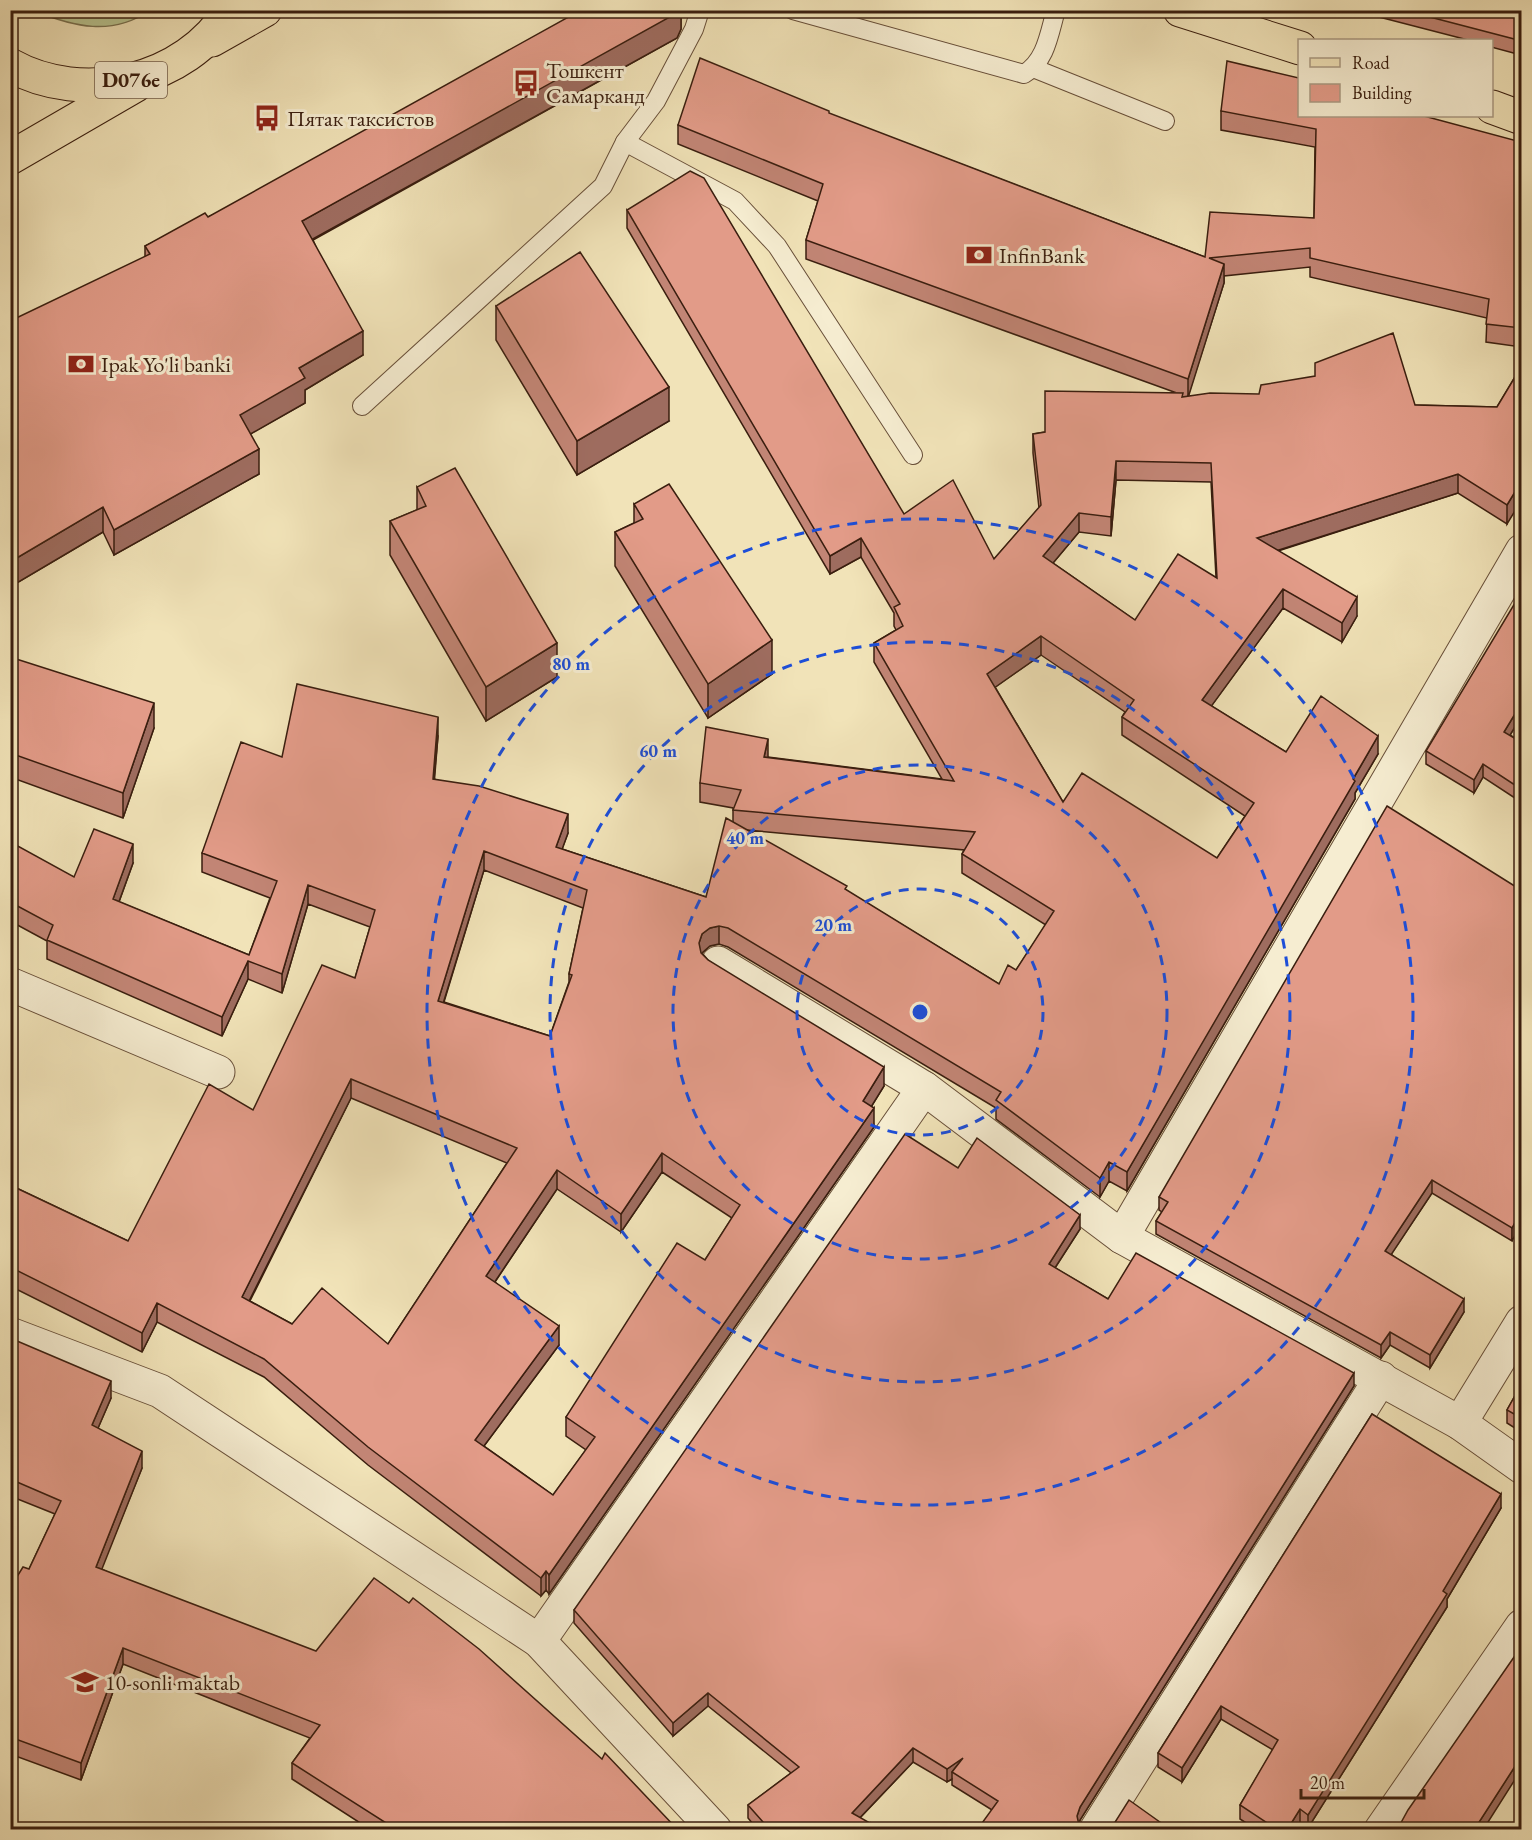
<svg xmlns="http://www.w3.org/2000/svg" width="1532" height="1840" font-family="'EB Garamond',serif">
	<style>
		.green { fill: #b8c490; stroke: #797150; stroke-width: 1.5 }
		.lines { fill: none; stroke-linecap: round; stroke-linejoin: round }
		.service-casing { stroke: #684f39; stroke-width: 20 }
		.minor-casing { stroke: #684f39; stroke-width: 35 }
		.primary-casing { stroke: #3a1e0f; stroke-width: 35 }
		.service { stroke: #f6edd1; stroke-width: 18 }
		.minor { stroke: #f6edd1; stroke-width: 33 }
		.primary { stroke: #f1e3b8; stroke-width: 33 }
		.wall { fill: #c28575; stroke: #3a1e0f; stroke-width: 1.5; fill-rule: evenodd }
		.shaded-wall { fill: #9e6c5f; stroke: #3a1e0f; stroke-width: 1.5 }
		.building { fill: #e29b88; stroke: #3a1e0f; stroke-width: 1.5; fill-rule: evenodd }
		.ring { fill: none; stroke: #1d4ed8; stroke-width: 3; stroke-dasharray: 10 8 }
		.labels { text-anchor: middle; stroke-width: 6; stroke-linejoin: round; paint-order: stroke }
		.shield { fill: #f6edd1; stroke: #725c49; stroke-width: 1.5 }
		.shield-label { font-size: 21px; font-weight: bold; fill: #3a1e0f }
		.poi-label { font-size: 22px; fill: #3a1e0f; stroke: #f6edd1; text-anchor: start }
		.centre { fill: #1d4ed8; stroke: #f6edd1; stroke-width: 3 }
		.ring-label { font-size: 18px; text-anchor: middle; font-weight: bold; fill: #1d4ed8; stroke: #f6edd1; stroke-width: 6; stroke-linejoin: round; paint-order: stroke }
	</style>
	<rect width="100%" height="100%" fill="#f1e3b8"/>
	<filter id="stains"><feTurbulence type="fractalNoise" baseFrequency=".00333" numOctaves="4"/><feColorMatrix values="0 0 0 0 .2 0 0 0 0 .09 0 0 0 0 .02 0 0 0 .5 -.17"/></filter>
	<radialGradient id="worn" r=".72"><stop offset=".6" stop-color="#630" stop-opacity="0"/><stop offset="1" stop-color="#630" stop-opacity=".3"/></radialGradient>
	<path class="green" d="M35,11H149C112,36 74,27 35,11Z"/>
	<g class="lines">
		<g class="service-casing">
			<g id="service">
				<path d="M793,10L1024,74C1046,61 1049,34 1056,10"/>
				<polyline points="1033,68 1165,121"/>
				<polyline points="625,142 735,201 777,246 913,455"/>
				<polyline points="362,406 603,186 625,142 656,101 694,29 700,10"/>
			</g>
		</g>
		<g class="minor-casing">
			<g id="minor">
				<polyline points="718,963 924,1088 1122,1237 1460,1423 1522,1467"/>
				<polyline points="10,984 218,1072"/>
				<polyline points="1122,1237 1522,551"/>
				<polyline points="10,1334 160,1391 539,1641 715,1830"/>
				<polyline points="1460,1423 1522,1322"/>
				<polyline points="539,1641 924,1088"/>
				<polyline points="1096,1830 1381,1378"/>
				<polyline points="1381,1830 1522,1626"/>
			</g>
		</g>
		<g class="primary-casing">
			<g id="primary">
				<polyline points="1180,10 1300,48"/>
				<polyline points="212,40 265,10"/>
				<path d="M10,65C83,106 186,82 230,10"/>
				<polyline points="1492,107 1522,118"/>
				<polyline points="10,158 136,85"/>
			</g>
		</g>
		<use href="#service" class="service"/>
		<use href="#minor" class="minor"/>
		<use href="#primary" class="primary"/>
	</g>
	<g class="wall">
		<polygon points="681,10 681,29 677,38 313,240 363,355 305,390 305,403 250,434 259,474 114,555 103,532 10,587 145,256 145,246 208,217"/>
		<polygon points="1352,10 1521,10 1521,55 1491,47 1491,40 1468,40"/>
		<path d="M1221,111L1299,116L1521,142V347L1486,342L1487,318L1310,277V267L1224,276V283L1188,396L1415,405L1497,407L1521,367L1507,524L1458,493L1278,551L1357,616L1342,642L1283,608L1211,706L1286,752L1378,754L1355,793V799L1127,1191L1109,1181L1100,1197L996,1119V1108L728,947L719,944L710,946L702,953L708,960L884,1086L871,1107L874,1127L549,1594L546,1590L541,1596L368,1465L264,1377L157,1322L142,1352L10,1286V1185L128,1241L253,1110L355,978L370,927L308,904L282,993L248,979L222,1036L47,959V941L10,921V856L74,877L133,863L119,902L249,955L270,898L202,872V853L282,757L438,736L434,779L568,833L562,849L706,897L733,822V808L700,802V783L768,757L942,779L874,662V643L896,630L894,626V613L861,557L830,574L627,228V210L904,514L994,559L1039,508L1033,453V434L1045,432L1174,392L806,259V240L818,201L678,144V125L829,114L1205,257L1314,218L1315,147L1221,130ZM1116,480L1211,482L1216,577L1135,620L1053,563L1079,532L1111,536ZM1041,655L1125,712L1122,717V735L1245,816L1217,858L1063,802L995,687ZM747,830L964,850L962,854V873L1046,925L1016,970L999,984ZM484,870L583,908L569,974V982L550,1036L444,1002ZM351,1098L507,1163L388,1344L292,1324L250,1301ZM662,1172L732,1218L705,1260L566,1417V1436L586,1450L553,1495L484,1446L559,1345L495,1282L557,1189L621,1232Z"/>
		<polygon points="496,306 669,421 577,475 496,340"/>
		<polygon points="417,487 557,677 486,721 390,555 390,521 417,510"/>
		<polygon points="634,504 772,674 708,718 615,566 615,532 634,523"/>
		<polygon points="10,657 154,728 123,818 10,777"/>
		<polygon points="1521,717 1510,735 1521,742 1521,802 1483,777 1474,793 1426,764 1426,751"/>
		<polygon points="1521,890 1512,1241 1432,1193 1391,1254 1464,1312 1430,1368 1390,1345 1381,1358 1156,1234 1156,1221 1162,1212 1159,1210 1159,1197"/>
		<polygon points="958,1168 1080,1229 1055,1268 1108,1299 1354,1386 1080,1820 1079,1824 992,1810 952,1785 952,1779 947,1782 913,1762 860,1818 870,1830 758,1830 748,1818 748,1805 791,1773 708,1706 673,1736 574,1623 574,1610"/>
		<polygon points="10,1338 111,1398 98,1428 142,1468 101,1569 678,1830 371,1830 292,1779 292,1763 310,1738 123,1664 81,1780 10,1754 10,1588 29,1569 55,1514 10,1496"/>
		<polygon points="1521,1385 1521,1432 1507,1423 1507,1410"/>
		<polygon points="1372,1414 1501,1508 1447,1599 1447,1607 1308,1828 1300,1822 1295,1830 1257,1830 1240,1819 1240,1805 1273,1750 1221,1719 1182,1782 1158,1767 1158,1753"/>
	</g>
	<g class="shaded-wall">
		<polygon points="678,10 681,10 681,29 677,38 302,245 302,221"/>
		<polygon points="1224,264 1224,283 1188,398 1188,379"/>
		<polygon points="363,331 363,355 305,390 305,403 240,440 240,415 299,368"/>
		<polygon points="669,387 669,421 577,475 577,441"/>
		<polygon points="259,449 259,474 114,555 114,530"/>
		<polygon points="1116,461 1116,480 1111,536 1111,517"/>
		<polygon points="1458,474 1458,493 1257,557 1257,538"/>
		<polygon points="1521,482 1521,501 1507,524 1507,505"/>
		<polygon points="103,507 103,532 10,587 10,562"/>
		<polygon points="1079,513 1079,532 1043,575 1043,556"/>
		<polygon points="861,538 861,557 830,574 830,556"/>
		<polygon points="1283,589 1283,608 1202,719 1202,700"/>
		<polygon points="1357,597 1357,616 1342,642 1342,623"/>
		<polygon points="1041,636 1041,655 987,693 987,674"/>
		<polygon points="772,640 772,674 708,718 708,684"/>
		<polygon points="557,643 557,677 486,721 486,687"/>
		<polygon points="154,703 154,728 123,818 123,793"/>
		<polygon points="1521,704 1521,717 1504,745 1504,732"/>
		<polygon points="438,717 438,736 433,798 433,779"/>
		<polygon points="1378,736 1378,754 1355,793 1355,799 1127,1191 1127,1172"/>
		<polygon points="768,739 768,758 764,757"/>
		<polygon points="1483,764 1483,777 1474,793 1474,780"/>
		<polygon points="568,814 568,833 556,866 556,847"/>
		<polygon points="133,844 133,863 113,918 113,899"/>
		<polygon points="484,851 484,870 438,1020 438,1001"/>
		<polygon points="308,885 308,904 282,993 282,974"/>
		<polygon points="719,926 719,944 710,946 702,953 699,962 699,943 702,934 710,928"/>
		<polygon points="248,961 248,979 222,1036 222,1017"/>
		<polygon points="884,1067 884,1086 863,1120 863,1101"/>
		<polygon points="351,1079 351,1098 242,1315 242,1297"/>
		<polygon points="874,1108 874,1127 549,1594 549,1575"/>
		<polygon points="662,1153 662,1172 621,1232 621,1214"/>
		<polygon points="1109,1162 1109,1181 1100,1197 1100,1178"/>
		<polygon points="557,1170 557,1189 486,1295 486,1276"/>
		<polygon points="1432,1180 1432,1193 1385,1264 1385,1251"/>
		<polygon points="1521,1211 1521,1224 1512,1241 1512,1228"/>
		<polygon points="1080,1215 1080,1229 1049,1277 1049,1264"/>
		<polygon points="1464,1299 1464,1312 1430,1368 1430,1355"/>
		<polygon points="157,1303 157,1322 142,1352 142,1333"/>
		<polygon points="559,1326 559,1345 475,1458 475,1440"/>
		<polygon points="1390,1332 1390,1345 1381,1358 1381,1345"/>
		<polygon points="1354,1373 1354,1386 1080,1820 1077,1829 1077,1816 1080,1807"/>
		<polygon points="111,1381 111,1398 92,1442 92,1425"/>
		<polygon points="142,1451 142,1468 96,1584 96,1567"/>
		<polygon points="1501,1494 1501,1508 1447,1599 1447,1607 1308,1828 1308,1815"/>
		<polygon points="546,1571 546,1590 541,1596 541,1578"/>
		<polygon points="123,1648 123,1664 81,1780 81,1763"/>
		<polygon points="708,1693 708,1706 673,1736 673,1723"/>
		<polygon points="1221,1706 1221,1719 1182,1782 1182,1768"/>
		<polygon points="913,1748 913,1762 852,1826 852,1813"/>
		<polygon points="1521,1757 1521,1770 1483,1830 1474,1830"/>
		<polygon points="963,1758 952,1772 952,1779 947,1782 947,1769"/>
		<polygon points="1300,1809 1300,1822 1295,1830 1287,1830"/>
		<polygon points="870,1823 870,1830 861,1830"/>
	</g>
	<g class="building">
		<polygon points="581,10 678,10 677,13 302,221 363,331 299,368 305,378 240,415 259,449 114,530 103,507 10,562 10,321 150,254 145,246 205,213 208,217"/>
		<polygon points="1403,10 1521,10 1521,42 1518,40"/>
		<polygon points="700,58 829,111 829,113 1205,257 1210,212 1314,218 1316,129 1221,111 1227,61 1299,78 1299,116 1424,116 1521,142 1521,328 1486,324 1489,299 1310,258 1310,248 1209,258 1224,264 1188,379 806,240 823,184 678,125"/>
		<path d="M690,171L704,178L904,514L953,480L994,559L1041,505L1033,434L1045,432V391L1183,393L1182,397L1210,393L1259,394L1261,385L1315,376V363L1393,333L1415,405L1497,407L1521,367V482L1507,505L1458,474L1257,538L1357,597L1342,623L1283,589L1202,700L1286,752L1321,696L1378,736L1353,779L1355,781L1127,1172L1109,1162L1100,1178L996,1100L1001,1092L728,928L719,926L710,928L702,934L699,943L701,953L708,960L884,1067L863,1101L874,1108L549,1575L546,1571L541,1578L368,1447L264,1359L157,1303L142,1333L10,1267V1185L128,1241L209,1084L253,1110L322,965L355,978L375,910L308,885L282,974L248,961L222,1017L47,940L53,925L10,902V856L16,845L74,877L94,829L133,844L113,899L249,955L277,881L202,853L241,742L282,757L297,684L438,717L433,779L479,786L568,814L556,847L706,897L726,818L847,886L845,889L999,984L1008,965L1016,970L1054,911L962,854L975,832L733,810L741,790L700,783L706,727L768,739L764,757L954,781L874,643L903,626L894,607L900,604L861,538L830,556L627,210ZM1116,461L1211,463L1217,578L1178,554L1135,620L1043,556L1079,513L1111,517ZM1041,636L1134,700L1122,717L1254,803L1217,858L1082,773L1063,802L987,674ZM484,851L587,890L569,974L572,975L550,1036L438,1001ZM351,1079L517,1148L388,1344L322,1288L292,1324L242,1297ZM662,1153L740,1205L705,1260L677,1243L566,1417L595,1437L553,1495L475,1440L559,1326L486,1276L557,1170L621,1214Z"/>
		<polygon points="580,252 669,387 577,441 496,306"/>
		<polygon points="455,468 557,643 486,687 390,521 426,506 417,487"/>
		<polygon points="669,484 772,640 708,684 615,532 643,519 634,504"/>
		<polygon points="1521,593 1521,704 1504,732 1521,742 1521,789 1483,764 1474,780 1426,751"/>
		<polygon points="10,657 154,703 123,793 10,753"/>
		<polygon points="1387,806 1521,890 1521,1211 1512,1228 1432,1180 1385,1251 1464,1299 1430,1355 1390,1332 1381,1345 1156,1221 1168,1202 1159,1197"/>
		<polygon points="905,1134 958,1168 977,1138 1080,1215 1049,1264 1108,1299 1136,1253 1354,1373 1080,1807 1077,1816 1079,1825 1083,1830 977,1830 998,1801 952,1772 963,1758 947,1769 913,1748 852,1813 870,1823 861,1830 770,1830 748,1805 799,1767 708,1693 673,1723 574,1610"/>
		<polygon points="10,1338 111,1381 92,1425 142,1451 96,1567 316,1651 374,1578 409,1603 413,1598 479,1649 602,1759 605,1753 678,1830 397,1830 292,1763 320,1725 123,1648 81,1763 10,1737 10,1588 23,1567 29,1569 61,1501 10,1479"/>
		<polygon points="1521,1385 1521,1418 1507,1410"/>
		<polygon points="1372,1414 1501,1494 1443,1591 1447,1594 1308,1815 1300,1809 1287,1830 1278,1830 1240,1805 1278,1740 1221,1706 1182,1768 1158,1753"/>
		<polygon points="1521,1647 1521,1757 1474,1830 1397,1830 1408,1810"/>
		<polygon points="1129,1800 1171,1830 1109,1830 1112,1827"/>
	</g>
	<g class="ring">
		<circle cx="920" cy="1012" r="123"/>
		<circle cx="920" cy="1012" r="247"/>
		<circle cx="920" cy="1012" r="370"/>
		<circle cx="920" cy="1012" r="493"/>
	</g>
	<defs>
		<g id="bus-bare" transform="scale(2.07)"><path d="M-5-6H5V4H4V6H2V4H-2V6H-4V4H-5ZM-3.5-4V0h7V-4ZM-3.5 1.2v1.5H-2V1.2ZM2 1.2v1.5H3.5V1.2Z" fill="#8f2418" stroke="#f6edd1" stroke-width="2.5" paint-order="stroke"/></g>
		<g id="bank-bare" transform="scale(2.07)"><path d="M-6-4H6V4H-6ZM0-2.3a2.3 2.3 0 1 0 0 4.6a2.3 2.3 0 1 0 0-4.6Z" fill="#8f2418" stroke="#f6edd1" stroke-width="2.5" paint-order="stroke"/></g>
		<g id="school-bare" transform="scale(2.07)"><path d="M0-5L7-2L0 1L-7-2ZM-4 1L0 2.5L4 1V4Q0 6-4 4Z" fill="#8f2418" stroke="#f6edd1" stroke-width="2.5" paint-order="stroke"/></g>
	</defs>
	<g fill-rule="evenodd">
		<use href="#bus-bare" x="526" y="83"/>
		<use href="#bus-bare" x="267" y="118"/>
		<use href="#bank-bare" x="979" y="255"/>
		<use href="#bank-bare" x="81" y="364"/>
		<use href="#school-bare" x="85" y="1682"/>
	</g>
	<g class="labels">
		<rect class="shield" x="95" y="62" width="72" height="36" rx="4.5"/>
		<g class="shield-label">
			<text x="131" y="87">D076e</text>
		</g>
		<g class="poi-label">
			<text x="546" y="78">Тошкент<tspan x="546" dy="25">Самарканд</tspan></text>
			<text x="287" y="126">Пятак таксистов</text>
			<text x="999" y="263">InfinBank</text>
			<text x="101" y="372">Ipak Yo'li banki</text>
			<text x="105" y="1690">10-sonli maktab</text>
		</g>
	</g>
	<circle cx="920" cy="1012" r="9" class="centre"/>
	<g class="ring-label">
		<text x="571" y="670">80 m</text>
		<text x="658" y="757">60 m</text>
		<text x="745" y="844">40 m</text>
		<text x="833" y="931">20 m</text>
	</g>
	<rect width="1532" height="1840" fill="none" stroke="#f1e3b8" stroke-width="36"/>
	<rect x="12" y="12" width="1508" height="1816" fill="none" stroke="#3a1e0f" stroke-width="3"/>
	<rect x="18" y="18" width="1496" height="1804" fill="none" stroke="#3a1e0f" stroke-width="1.5"/>
	<rect x="1298" y="39" width="195" height="78" fill="#f6edd1" stroke="#ab9a83" stroke-width="1.5"/>
	<rect x="1310" y="58" width="30" height="9" fill="#f1e3b8" stroke="#ab9a83" stroke-width="1.5"/>
	<text x="1352" y="69" font-size="18" fill="#3a1e0f">Road</text>
	<rect x="1310" y="84" width="30" height="18" fill="#e29b88" stroke="#ab9a83" stroke-width="1.5"/>
	<text x="1352" y="99" font-size="18" fill="#3a1e0f">Building</text>
	<path d="M1301 1789v9h123v-9" fill="none" stroke="#3a1e0f" stroke-width="3"/>
	<text x="1310" y="1789" font-size="18" fill="#3a1e0f" stroke="#f6edd1" stroke-width="4.5" paint-order="stroke">20 m</text>
	<rect width="100%" height="100%" filter="url(#stains)"/>
	<rect width="100%" height="100%" fill="url(#worn)"/>
</svg>
